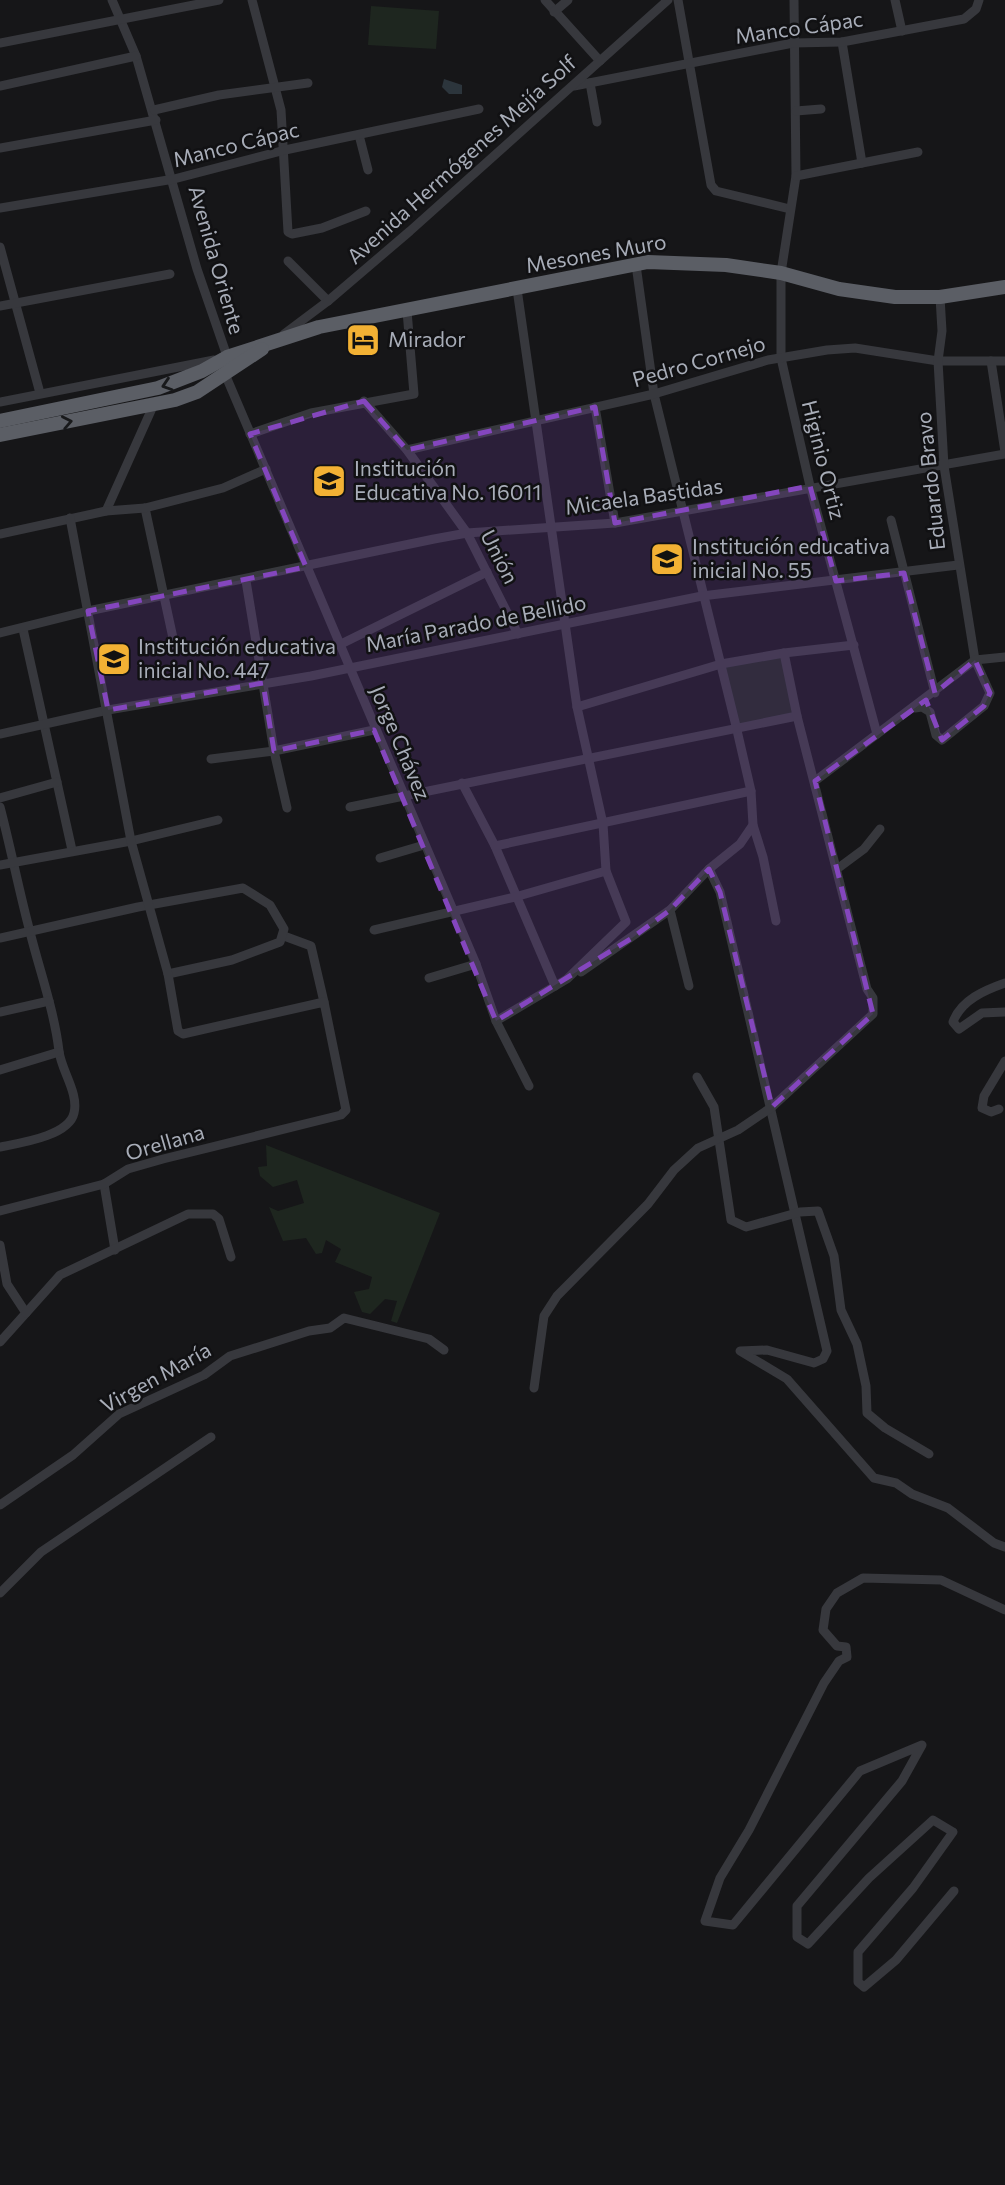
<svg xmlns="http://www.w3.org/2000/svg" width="1005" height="2185" font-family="Commissioner,sans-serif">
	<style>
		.green { fill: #1e261f }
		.water { fill: #2c353c }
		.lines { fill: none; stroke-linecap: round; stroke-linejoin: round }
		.minor { stroke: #37383d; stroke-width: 9 }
		.trunk { stroke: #5b5e65; stroke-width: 14 }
		.oneway { stroke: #18191b }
		.marked { fill: #8446be; fill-opacity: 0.2; stroke: #8446be; stroke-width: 5; stroke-dasharray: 14 9; stroke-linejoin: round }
		.labels { text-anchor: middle; stroke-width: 5; stroke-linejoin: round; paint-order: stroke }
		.street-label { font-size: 21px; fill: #a8adb8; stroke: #111113 }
		.poi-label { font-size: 21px; fill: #a8adb8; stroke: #111113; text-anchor: start }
	</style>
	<rect width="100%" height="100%" fill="#161618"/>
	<g class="green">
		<polygon points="371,6 439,11 436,49 368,45"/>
		<polygon points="784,653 797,716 736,726 721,664"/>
		<polygon points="266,1145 440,1213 397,1323 391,1321 397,1301 385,1299 370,1314 362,1312 354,1292 369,1289 372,1277 335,1262 341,1249 326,1240 322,1253 316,1254 306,1238 283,1241 269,1207 278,1211 304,1203 297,1180 273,1187 260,1176 258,1167 267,1166"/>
	</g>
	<polygon class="water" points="444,79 462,85 462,94 449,94 442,87"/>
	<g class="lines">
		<g class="minor">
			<polyline points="112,0 136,56 197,269 228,359"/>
			<polyline points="252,0 281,110 288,232 292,234 322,228 366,211"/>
			<polyline points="545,0 600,61"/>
			<polyline points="678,0 711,185 716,191 790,209"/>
			<polyline points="794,0 796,176 781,273 781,358 810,486 877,734"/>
			<polyline points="895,0 902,31"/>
			<polyline points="554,12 568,0"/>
			<polyline points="842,42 862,163"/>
			<polyline points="0,43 219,0"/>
			<polyline points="590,83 597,122"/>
			<polyline points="0,86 136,56"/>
			<polyline points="574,86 793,43 842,42 964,19 976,9 979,0"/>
			<polyline points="154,110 219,95 308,83"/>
			<polyline points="796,111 821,109"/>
			<polyline points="359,135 368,170"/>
			<polyline points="0,148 156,120"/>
			<polyline points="796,176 918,152"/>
			<polyline points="0,208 174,179 285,150 479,109"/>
			<polyline points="0,247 40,393"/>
			<polyline points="288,261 328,301"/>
			<polyline points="636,265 654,394 736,726 751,791 753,825"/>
			<polyline points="0,306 170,274"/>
			<polyline points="284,334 328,301 410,231 668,0"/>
			<polyline points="991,361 1005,452"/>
			<polyline points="225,374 476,964 496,1021 529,1086"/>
			<polyline points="364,401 407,450 467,533 518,634"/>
			<polyline points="0,402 214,360"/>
			<polyline points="595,407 615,523"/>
			<polyline points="250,434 311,413 414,394 407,311"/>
			<polyline points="407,450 654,394 768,360 827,350 855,348 938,361 1005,361"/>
			<polyline points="145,508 176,652"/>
			<polyline points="106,511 154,404"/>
			<polyline points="891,520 935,693"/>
			<polyline points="0,534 106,511 145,508 223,488 266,469"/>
			<polyline points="246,581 274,751 287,808"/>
			<polyline points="23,629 72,850"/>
			<polyline points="0,633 88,611 434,539 467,533 615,523 1005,454"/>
			<polyline points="339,645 487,572"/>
			<polyline points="577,707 721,664 784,653 854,645"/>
			<polyline points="915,708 922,707 930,712 936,735 942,740 984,706 990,693 975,660 944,466 938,361 942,331 940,297"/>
			<polyline points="0,734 108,710 311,676 702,596 958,565"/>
			<polyline points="211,759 274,751 374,730"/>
			<polyline points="815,781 975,660 1005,657"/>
			<polyline points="462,783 495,846 555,986"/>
			<polyline points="0,798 57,782"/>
			<path d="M0,807C11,849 19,891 30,932C40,972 54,1010 59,1051C61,1070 79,1093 74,1113C69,1136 20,1143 0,1147"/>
			<polyline points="350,807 797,716"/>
			<polyline points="495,846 751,791"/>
			<polyline points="380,858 424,845"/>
			<polyline points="0,865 131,841 218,820"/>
			<polyline points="709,869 720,892 827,1351 823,1359 814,1363 767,1350 740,1351 787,1379 874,1478 896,1483 912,1494 948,1508 994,1543 1005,1547"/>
			<polyline points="837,869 864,849 880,829"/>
			<polyline points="670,910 689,986"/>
			<polyline points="374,930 515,897 606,871"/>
			<polyline points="284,936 311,946 324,1002"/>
			<polyline points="0,938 138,907 243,888 270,905 284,929 280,942 232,960 168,974"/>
			<polyline points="581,972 670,910 709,869 740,844 753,825 763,857 776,921"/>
			<polyline points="429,978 476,964"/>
			<path d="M1005,983C985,990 961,1000 953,1022L959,1029L982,1013L1005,1012"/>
			<polyline points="0,1012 49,1001"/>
			<polyline points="496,1021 567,979 626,922 606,871 603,824 577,707 517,289"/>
			<polyline points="0,1070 59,1052"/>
			<polyline points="697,1077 714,1107 731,1220 746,1227 800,1212 818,1211 834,1256 841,1310 857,1344 866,1386 867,1413 885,1428 929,1454"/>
			<polyline points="999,1109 991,1112 982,1108 984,1096 1005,1061"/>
			<polyline points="104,1184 115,1250"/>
			<polyline points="0,1211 104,1184 128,1169 163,1159 341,1115 346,1110 324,1002 183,1034 178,1031 168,974 131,841 70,518"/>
			<polyline points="0,1245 7,1284 26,1313 0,1342"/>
			<polyline points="26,1313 60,1275 188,1214 213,1214 219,1219 231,1257"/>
			<polyline points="534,1388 544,1316 557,1296 648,1204 674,1170 698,1148 738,1130 772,1107 873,1014 873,998 867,989 797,716 784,653"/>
			<polyline points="0,1505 73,1455 119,1414 204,1375 230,1356 309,1331 330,1328 344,1318 429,1339 444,1350"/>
			<polyline points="0,1593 41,1552 211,1437"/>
			<polyline points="954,1891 896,1960 864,1987 858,1982 858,1952 913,1888 953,1832 933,1820 869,1878 808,1944 797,1937 797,1906 902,1781 922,1745 860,1771 733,1925 705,1921 720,1878 749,1830 824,1683 839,1661 847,1657 846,1647 837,1646 823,1630 826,1609 837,1593 863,1578 941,1580 1005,1610"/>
		</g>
		<g class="trunk">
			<polyline points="0,421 158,388 202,371 227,357 319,327 648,262 726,265 781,273 839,289 895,297 940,297 1005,287"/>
			<polyline points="0,435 175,400 197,392 262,349"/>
		</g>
	</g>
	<defs><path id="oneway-chevron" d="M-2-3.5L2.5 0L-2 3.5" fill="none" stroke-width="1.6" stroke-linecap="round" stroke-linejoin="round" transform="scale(1.75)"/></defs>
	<g class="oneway">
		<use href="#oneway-chevron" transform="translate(167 385) rotate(162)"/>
		<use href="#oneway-chevron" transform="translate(67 422) rotate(-11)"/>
	</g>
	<path class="marked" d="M364,401L407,450L595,407L615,523L810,486L836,581L904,573L935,693L975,660L990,693L984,706L942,740L926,700L815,781L873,1014L772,1107L720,892L709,869L670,910L632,938L496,1021L374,730L274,751L263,683L108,710L88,611L306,567L250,434Z"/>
	<defs>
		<g id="hotel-square" transform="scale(1.75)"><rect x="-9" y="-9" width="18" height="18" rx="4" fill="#f2b134" stroke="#111113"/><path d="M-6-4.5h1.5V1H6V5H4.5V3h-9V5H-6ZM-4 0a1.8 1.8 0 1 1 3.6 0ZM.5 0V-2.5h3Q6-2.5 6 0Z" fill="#111"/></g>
		<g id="school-square" transform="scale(1.75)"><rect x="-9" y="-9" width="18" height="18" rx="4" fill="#f2b134" stroke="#111113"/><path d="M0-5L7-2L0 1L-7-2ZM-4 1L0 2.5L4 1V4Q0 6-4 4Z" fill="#111"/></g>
	</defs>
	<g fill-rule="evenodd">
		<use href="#hotel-square" x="363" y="340"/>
		<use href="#school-square" x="329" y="481"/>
		<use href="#school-square" x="667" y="559"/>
		<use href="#school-square" x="114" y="659"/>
	</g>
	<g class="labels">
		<g class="street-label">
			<text transform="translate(799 28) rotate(-8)" y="7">Manco Cápac</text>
			<text transform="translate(236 145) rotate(-14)" y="7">Manco Cápac</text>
			<text transform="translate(462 160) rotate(-42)" y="7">Avenida Hermógenes Mejía Solf</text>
			<text transform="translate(596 254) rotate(-10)" y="7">Mesones Muro</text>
			<text transform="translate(216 260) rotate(74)" y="7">Avenida Oriente</text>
			<text transform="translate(699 362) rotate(-16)" y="7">Pedro Cornejo</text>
			<text transform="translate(823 460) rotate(76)" y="7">Higinio Ortiz</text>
			<text transform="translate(931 481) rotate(-96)" y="7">Eduardo Bravo</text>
			<text transform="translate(644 497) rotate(-8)" y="7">Micaela Bastidas</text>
			<text transform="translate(499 557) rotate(63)" y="7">Unión</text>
			<text transform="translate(476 624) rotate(-11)" y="7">María Parado de Bellido</text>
			<text transform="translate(400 743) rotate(67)" y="7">Jorge Chávez</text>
			<text transform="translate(165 1143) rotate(-16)" y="7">Orellana</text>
			<text transform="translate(156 1378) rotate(-29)" y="7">Virgen María</text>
		</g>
		<g class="poi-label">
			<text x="388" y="347">Mirador</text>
			<text x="354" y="476">Institución<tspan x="354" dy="24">Educativa No. 16011</tspan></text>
			<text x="692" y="554">Institución educativa<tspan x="692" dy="24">inicial No. 55</tspan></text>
			<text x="138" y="654">Institución educativa<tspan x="138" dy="24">inicial No. 447</tspan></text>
		</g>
	</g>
</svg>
